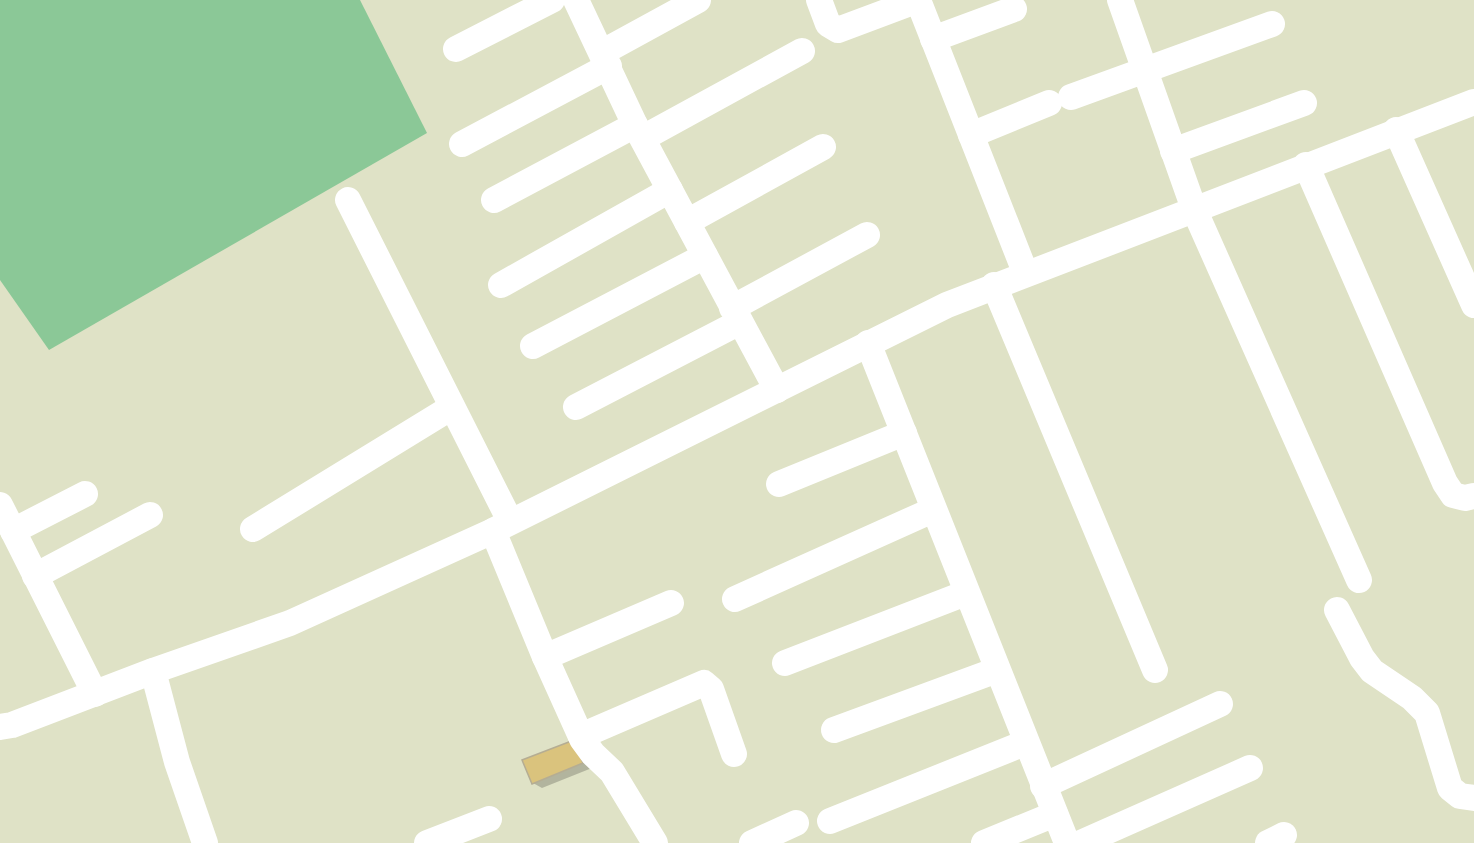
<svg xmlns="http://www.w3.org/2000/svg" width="1474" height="843" font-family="Overpass,sans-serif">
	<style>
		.water { fill: #8bc897 }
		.shadow { fill: #0003 }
		.building { fill: #dac37d; stroke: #b5ad93; stroke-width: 1.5 }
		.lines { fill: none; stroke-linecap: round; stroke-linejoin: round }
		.minor { stroke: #fff; stroke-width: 26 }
	</style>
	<rect width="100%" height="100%" fill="#dfe2c6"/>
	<polygon class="water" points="0,0 360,0 427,133 49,350 0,280"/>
	<polygon class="shadow" points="574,742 592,768 542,788 533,783"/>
	<polygon class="building" points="574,740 583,763 532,784 522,760"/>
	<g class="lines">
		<g class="minor">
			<polyline points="576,0 635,125 777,390"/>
			<polyline points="819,0 828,24 838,30 918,0 1025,272"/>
			<polyline points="1120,0 1194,209 1359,580"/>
			<polyline points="933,39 1014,9"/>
			<polyline points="456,49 552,0"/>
			<polyline points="603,52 698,0"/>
			<polyline points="1071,97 1272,24"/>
			<polyline points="1396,130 1474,305"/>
			<polyline points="971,135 1049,103"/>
			<polyline points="643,138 802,51"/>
			<polyline points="462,144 609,66"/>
			<polyline points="1173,151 1304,103"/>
			<polyline points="1306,165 1445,483 1453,495 1465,498 1474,496"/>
			<polyline points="348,200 510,521"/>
			<polyline points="494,200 635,125"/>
			<polyline points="687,222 823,147"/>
			<polyline points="501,285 670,190"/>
			<polyline points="994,285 1155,670"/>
			<polyline points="732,308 867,235"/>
			<polyline points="868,343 1067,843"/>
			<polyline points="533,346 705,256"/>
			<polyline points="576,407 740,322"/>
			<polyline points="779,484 904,433"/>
			<polyline points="0,505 95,694"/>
			<polyline points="253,529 452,407"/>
			<polyline points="13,531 85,494"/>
			<polyline points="493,531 545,657 582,739 593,754 612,772 655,843"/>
			<polyline points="35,576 150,515"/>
			<polyline points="735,599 933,510"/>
			<polyline points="1337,610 1362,658 1372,671 1412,698 1427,713 1450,788 1460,796 1474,798"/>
			<polyline points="545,657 671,603"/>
			<polyline points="785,663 966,593"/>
			<polyline points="153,671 177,762 205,843"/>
			<polyline points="0,727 12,725 153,671 290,623 493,531 947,305 1474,102"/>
			<polyline points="834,730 997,670"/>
			<polyline points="581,736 704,683 711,689 734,754"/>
			<polyline points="1043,786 1220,704"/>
			<polyline points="830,821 1025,743"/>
			<polyline points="427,843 489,819"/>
			<polyline points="752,843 796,823"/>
			<polyline points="984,843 1055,814"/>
			<polyline points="1081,843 1250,768"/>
			<polyline points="1268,843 1284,835"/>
		</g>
	</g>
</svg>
